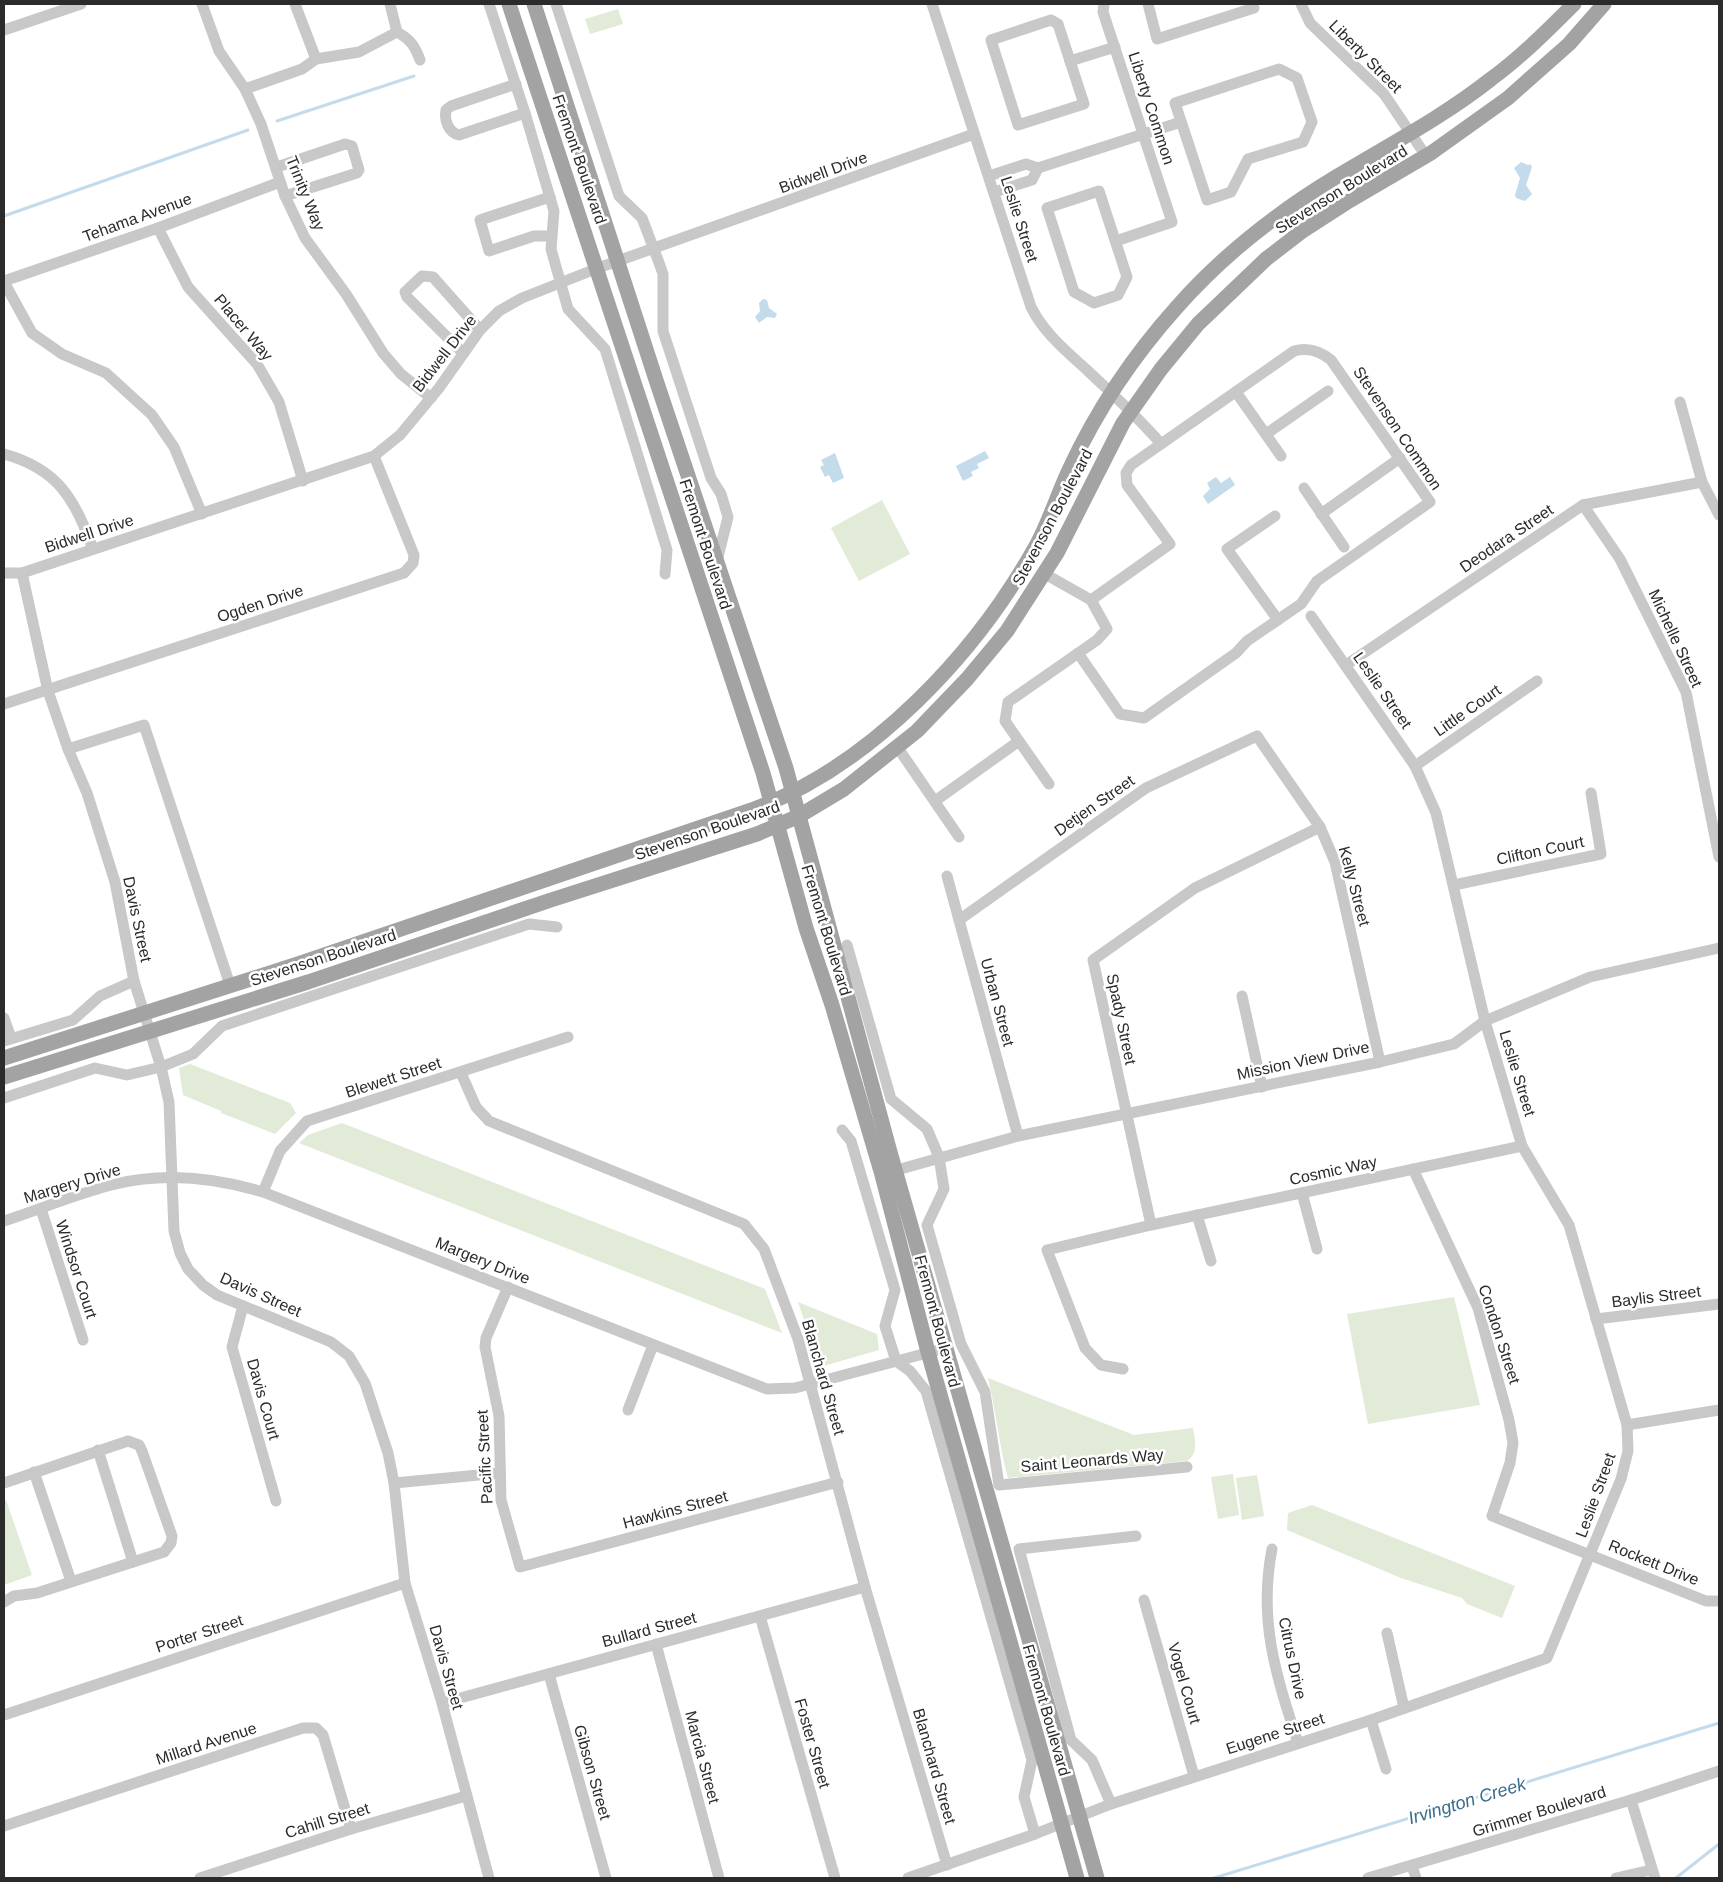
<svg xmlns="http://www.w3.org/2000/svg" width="1723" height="1882" font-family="Arial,sans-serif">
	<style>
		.green { fill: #e2ead8 }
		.water { fill: #c3dbea }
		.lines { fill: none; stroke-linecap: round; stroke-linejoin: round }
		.stream { stroke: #c3dbea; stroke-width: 3 }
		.minor { stroke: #c8c8c8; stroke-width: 11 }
		.major { stroke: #a3a3a3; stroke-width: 15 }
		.labels { text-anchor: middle; stroke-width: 5; stroke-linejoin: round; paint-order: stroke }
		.street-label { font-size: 16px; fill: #2b2b2b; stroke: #fff }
		.water-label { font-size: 18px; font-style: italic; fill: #3a6d8d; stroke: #fff }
	</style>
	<rect width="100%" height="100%" fill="#fff"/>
	<g class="green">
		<polygon points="618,9 623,24 590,34 585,19"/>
		<polygon points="882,500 910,554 859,581 831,528"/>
		<polygon points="190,1064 290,1103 296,1113 275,1134 221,1113 221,1111 183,1095 179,1068"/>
		<polygon points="342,1123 765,1289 782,1333 299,1143 308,1135"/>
		<polygon points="1454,1297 1480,1405 1368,1424 1347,1314"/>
		<polygon points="798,1302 877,1334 879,1350 820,1367"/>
		<path d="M988,1378L1134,1435L1193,1428C1195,1442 1199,1452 1187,1461L1008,1478C999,1445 996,1411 988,1378Z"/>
		<polygon points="1233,1474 1239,1515 1218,1519 1211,1477"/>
		<polygon points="1257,1475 1264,1516 1242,1520 1236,1478"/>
		<polygon points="4,1500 6,1500 32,1575 4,1585"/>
		<polygon points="1312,1505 1515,1586 1502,1618 1467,1604 1462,1598 1401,1578 1287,1530 1288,1513"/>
	</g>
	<g class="water">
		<polygon points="1521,162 1528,165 1530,164 1532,167 1526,185 1532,194 1525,201 1516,198 1515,195 1520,178 1514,168"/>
		<polygon points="763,299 767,300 769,308 777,314 775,318 767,317 759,323 755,317 760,311 759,303"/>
		<polygon points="985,451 989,458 977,464 979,468 971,472 973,476 963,481 956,466"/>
		<polygon points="835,453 844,478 833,483 829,475 825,477 820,467 824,465 821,460"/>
		<polygon points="1216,477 1221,483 1230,477 1235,485 1208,504 1203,496 1210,489 1207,483"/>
	</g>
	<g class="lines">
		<g class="stream">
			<polyline points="277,121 414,76"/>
			<polyline points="4,216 248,130"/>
			<polyline points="1214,1878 1719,1723"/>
			<polyline points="1676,1878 1719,1844"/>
		</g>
		<g class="minor">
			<polyline points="202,4 219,51 245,89 261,124 285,196 305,238 346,294 383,353 401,374 431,398"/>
			<polyline points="295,4 316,59"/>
			<path d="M390,4L397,32C410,39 415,46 420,60"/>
			<polyline points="489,4 525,113 554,211 551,249 568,309 605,349 667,550 665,574"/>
			<polyline points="556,4 619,196 642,218 658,260 663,274 663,331 711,478 721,494 728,517 717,561"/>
			<path d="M932,4L1031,307C1044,333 1066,351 1087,370C1112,394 1138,417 1161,444"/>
			<polyline points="1104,4 1103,12 1172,222 1116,241"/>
			<polyline points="1148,4 1157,39 1254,8 1252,4"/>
			<polyline points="1301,4 1310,23 1384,94 1426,156"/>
			<polygon points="1051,20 1058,24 1084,104 1018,125 991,40"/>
			<polyline points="4,30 81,4"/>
			<polyline points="1070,61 1115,47"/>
			<polygon points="1279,69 1297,78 1312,122 1303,142 1248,159 1231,192 1207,200 1175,103"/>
			<path d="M516,84L451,106L446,110C444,120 448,132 459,135L525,113"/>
			<polyline points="245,89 302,69 316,59 359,52 397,32"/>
			<polyline points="277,167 345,144 352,146 359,170 357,173 285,196"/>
			<polyline points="989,176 1026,164 1038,168"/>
			<polygon points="1099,191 1127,277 1118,295 1094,303 1074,292 1047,208"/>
			<polyline points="994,192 1032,180 1038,168 1181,122"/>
			<polyline points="550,197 480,220 489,251 534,236 551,236"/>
			<polyline points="158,228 188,287 257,364 279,402 303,481"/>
			<polyline points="4,281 158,228 280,182"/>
			<polyline points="4,282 32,333 62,354 106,373 152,415 174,447 202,514"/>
			<polyline points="462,352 407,297 405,292 422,276 433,277 480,330"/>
			<polyline points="1236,392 1281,456"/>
			<polyline points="1680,402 1702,482 1719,515"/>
			<polyline points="1266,434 1328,391"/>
			<path d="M4,454C58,469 74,498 93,549"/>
			<polyline points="1304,488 1344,547"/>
			<polyline points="1583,505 1620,559 1686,692 1719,857"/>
			<polyline points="1321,514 1400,458"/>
			<polyline points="1275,516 1227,549 1278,620"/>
			<polyline points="4,573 22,573 374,456 400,435 439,388 480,330 499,311 522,298 598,268 974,134"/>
			<polyline points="22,573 48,691 68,749 87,793 115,882 134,981 161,1067 169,1102 174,1231 180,1253 188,1269 203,1285 217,1295 331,1342 349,1356 365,1383 388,1453 394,1483 405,1583 442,1703 489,1878"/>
			<polyline points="1045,574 1091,600"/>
			<polyline points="1346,665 1583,505 1702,482"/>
			<polyline points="4,704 404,573 413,563 414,555 374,456"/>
			<polyline points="898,748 959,837"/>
			<polyline points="68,749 144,725 230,985"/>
			<polyline points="1415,766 1537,681"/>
			<path d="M1049,784L1005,721L1008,702L1097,640L1107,629L1091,600L1170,544L1127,485L1126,473L1131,465L1294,351C1308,347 1321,352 1331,360L1430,502L1317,581L1301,604L1247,641L1236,653L1144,718L1120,714L1078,653"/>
			<polyline points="935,801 1019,741"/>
			<polyline points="947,876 1018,1136"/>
			<polyline points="1454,885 1601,854 1591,793"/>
			<polyline points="959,920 1146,788 1257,736 1320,827 1335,862 1380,1062"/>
			<polyline points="847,945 891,1099 927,1129 939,1157 944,1189 927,1225 961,1344 985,1392 999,1485 1187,1467"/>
			<polyline points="1242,996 1262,1087"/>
			<polyline points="4,1018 11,1038"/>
			<polyline points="4,1041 73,1020 100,996 134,981"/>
			<polyline points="461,1073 476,1107 489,1121 744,1224 764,1249 798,1339 865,1587 947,1865"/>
			<polyline points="4,1098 95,1068 127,1075 161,1067 193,1054 222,1026 529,924 557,927"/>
			<polyline points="842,1130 851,1141 895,1290 885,1326 896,1361 910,1371 926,1391 1032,1760 1024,1797 1035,1834"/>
			<polyline points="1413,1169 1478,1308 1509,1420 1513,1443 1510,1463 1492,1516 1706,1601 1719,1601"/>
			<polyline points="897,1170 1018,1136 1380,1062 1454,1044 1485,1021 1590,977 1719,948"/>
			<polyline points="263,1192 280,1151 307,1121 568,1037"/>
			<polyline points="1302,1193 1317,1249"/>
			<polyline points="41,1209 83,1340"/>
			<polyline points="1197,1215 1211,1261"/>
			<path d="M4,1221C41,1209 78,1193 116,1184C165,1172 216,1178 263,1192L767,1389L795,1388L946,1348"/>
			<polyline points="1151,1225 1093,960 1195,888 1320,827"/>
			<polyline points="508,1287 486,1338 485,1347 499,1416 501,1500 520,1567 838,1482"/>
			<polyline points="243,1306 232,1347 276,1501"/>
			<polyline points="1596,1319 1719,1304"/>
			<polyline points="1123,1369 1101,1365 1085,1348 1047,1250 1151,1225 1522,1146"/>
			<polyline points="628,1410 653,1345"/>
			<polyline points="1627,1425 1719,1410"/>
			<polyline points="98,1450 133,1562"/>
			<polyline points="34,1472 71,1581"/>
			<polyline points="4,1483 128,1441 139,1445 142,1451 172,1536 171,1543 164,1552 37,1593 14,1596 4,1602"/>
			<polyline points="394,1483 500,1473"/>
			<path d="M1272,1549C1258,1621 1276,1675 1298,1743"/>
			<polyline points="1144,1600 1194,1776"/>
			<polyline points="760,1616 835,1878"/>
			<polyline points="1387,1633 1404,1708"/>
			<polyline points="656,1644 719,1878"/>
			<polyline points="549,1674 606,1878"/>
			<polyline points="442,1703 865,1587"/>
			<polyline points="4,1715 405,1583"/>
			<polyline points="1371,1720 1386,1769"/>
			<polyline points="1631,1800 1655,1878"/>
			<polyline points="1111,1804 1092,1760 1071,1740 1019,1549 1136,1536"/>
			<polyline points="4,1826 303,1728 316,1728 323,1735 351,1829"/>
			<polyline points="1412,1866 1416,1878"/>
			<polyline points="200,1878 351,1829 466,1796"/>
			<polyline points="908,1878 1035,1834 1111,1804 1371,1720 1547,1658 1621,1479 1628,1451 1627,1425 1569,1225 1522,1146 1485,1021 1436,813 1415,766 1311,616"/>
			<polyline points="1368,1878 1631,1800 1719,1771"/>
			<polyline points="1616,1878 1651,1870"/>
		</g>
		<g class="major">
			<polyline points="509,4 763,773 806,928 832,1005 882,1175 928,1352 1077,1878"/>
			<polyline points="534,4 657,383 786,768 890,1152 1097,1878"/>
			<path d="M4,1058L301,963L754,809C872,765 977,653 1037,544C1050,520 1058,493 1070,468C1097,410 1134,355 1177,307C1222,256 1278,212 1336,177C1389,145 1443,117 1491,79C1521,57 1548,30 1574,4"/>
			<polyline points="4,1077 308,982 551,900 757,834 799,816 844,789 917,731 967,679 1007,631 1057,553 1123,423 1161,369 1198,324 1266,259 1301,232 1349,201 1431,153 1508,98 1569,44 1604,4"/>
		</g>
	</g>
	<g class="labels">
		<g class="street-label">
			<text transform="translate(1366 56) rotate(45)" y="6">Liberty Street</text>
			<text transform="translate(1152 108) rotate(72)" y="6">Liberty Common</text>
			<text transform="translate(580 159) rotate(71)" y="6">Fremont Boulevard</text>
			<text transform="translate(823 172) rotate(-20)" y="6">Bidwell Drive</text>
			<text transform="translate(1341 189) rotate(-32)" y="6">Stevenson Boulevard</text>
			<text transform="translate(306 193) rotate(68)" y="6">Trinity Way</text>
			<text transform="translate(137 217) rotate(-20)" y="6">Tehama Avenue</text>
			<text transform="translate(1020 219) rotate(72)" y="6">Leslie Street</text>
			<text transform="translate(244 327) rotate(50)" y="6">Placer Way</text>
			<text transform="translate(444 353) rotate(-52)" y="6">Bidwell Drive</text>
			<text transform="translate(1398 428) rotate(56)" y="6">Stevenson Common</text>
			<text transform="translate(1052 517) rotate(-62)" y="6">Stevenson Boulevard</text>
			<text transform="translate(89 533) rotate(-18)" y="6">Bidwell Drive</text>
			<text transform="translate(1506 538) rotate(-34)" y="6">Deodara Street</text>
			<text transform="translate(706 544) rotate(72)" y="6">Fremont Boulevard</text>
			<text transform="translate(260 603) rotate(-18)" y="6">Ogden Drive</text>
			<text transform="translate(1676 638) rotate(65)" y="6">Michelle Street</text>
			<text transform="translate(1383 690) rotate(55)" y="6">Leslie Street</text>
			<text transform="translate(1467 710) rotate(-35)" y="6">Little Court</text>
			<text transform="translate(1094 805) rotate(-35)" y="6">Detjen Street</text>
			<text transform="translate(707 830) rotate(-19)" y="6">Stevenson Boulevard</text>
			<text transform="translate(1540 850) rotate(-12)" y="6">Clifton Court</text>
			<text transform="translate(1355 886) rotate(75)" y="6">Kelly Street</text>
			<text transform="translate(138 919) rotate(78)" y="6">Davis Street</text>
			<text transform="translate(827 930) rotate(73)" y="6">Fremont Boulevard</text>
			<text transform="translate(323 957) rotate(-18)" y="6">Stevenson Boulevard</text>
			<text transform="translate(998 1002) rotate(75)" y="6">Urban Street</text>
			<text transform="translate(1122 1019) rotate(78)" y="6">Spady Street</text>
			<text transform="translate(1303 1060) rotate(-12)" y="6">Mission View Drive</text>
			<text transform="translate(1518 1073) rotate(73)" y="6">Leslie Street</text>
			<text transform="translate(393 1077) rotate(-18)" y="6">Blewett Street</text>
			<text transform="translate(1333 1170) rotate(-12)" y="6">Cosmic Way</text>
			<text transform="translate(72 1183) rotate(-17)" y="6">Margery Drive</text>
			<text transform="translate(483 1260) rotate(22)" y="6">Margery Drive</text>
			<text transform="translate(77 1269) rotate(72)" y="6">Windsor Court</text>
			<text transform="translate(261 1294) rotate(24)" y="6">Davis Street</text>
			<text transform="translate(1656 1296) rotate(-7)" y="6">Baylis Street</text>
			<text transform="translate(938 1321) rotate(75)" y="6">Fremont Boulevard</text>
			<text transform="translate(1500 1334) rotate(72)" y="6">Condon Street</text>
			<text transform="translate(824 1377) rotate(74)" y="6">Blanchard Street</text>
			<text transform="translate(264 1399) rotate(74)" y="6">Davis Court</text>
			<text transform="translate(484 1457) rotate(-93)" y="6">Pacific Street</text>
			<text transform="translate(1092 1460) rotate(-5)" y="6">Saint Leonards Way</text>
			<text transform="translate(1595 1495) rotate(-70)" y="6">Leslie Street</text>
			<text transform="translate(675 1509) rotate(-15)" y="6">Hawkins Street</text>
			<text transform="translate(1654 1562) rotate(22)" y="6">Rockett Drive</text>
			<text transform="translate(649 1629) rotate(-15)" y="6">Bullard Street</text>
			<text transform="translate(199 1633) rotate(-18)" y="6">Porter Street</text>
			<text transform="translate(1293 1658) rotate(78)" y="6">Citrus Drive</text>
			<text transform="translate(447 1667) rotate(74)" y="6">Davis Street</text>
			<text transform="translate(1185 1683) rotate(74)" y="6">Vogel Court</text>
			<text transform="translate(1047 1710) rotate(74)" y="6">Fremont Boulevard</text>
			<text transform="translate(1275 1733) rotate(-18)" y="6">Eugene Street</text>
			<text transform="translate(206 1743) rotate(-18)" y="6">Millard Avenue</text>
			<text transform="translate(813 1743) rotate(74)" y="6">Foster Street</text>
			<text transform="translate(703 1757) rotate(75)" y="6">Marcia Street</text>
			<text transform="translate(935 1766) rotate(74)" y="6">Blanchard Street</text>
			<text transform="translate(593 1772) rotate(74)" y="6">Gibson Street</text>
			<text transform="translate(1539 1811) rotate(-17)" y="6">Grimmer Boulevard</text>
			<text transform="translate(327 1820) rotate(-17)" y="6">Cahill Street</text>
		</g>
		<g class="water-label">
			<text transform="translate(1467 1801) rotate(-17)" y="6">Irvington Creek</text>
		</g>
	</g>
	<rect width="1723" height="1882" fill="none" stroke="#2b2b2b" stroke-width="10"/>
</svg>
